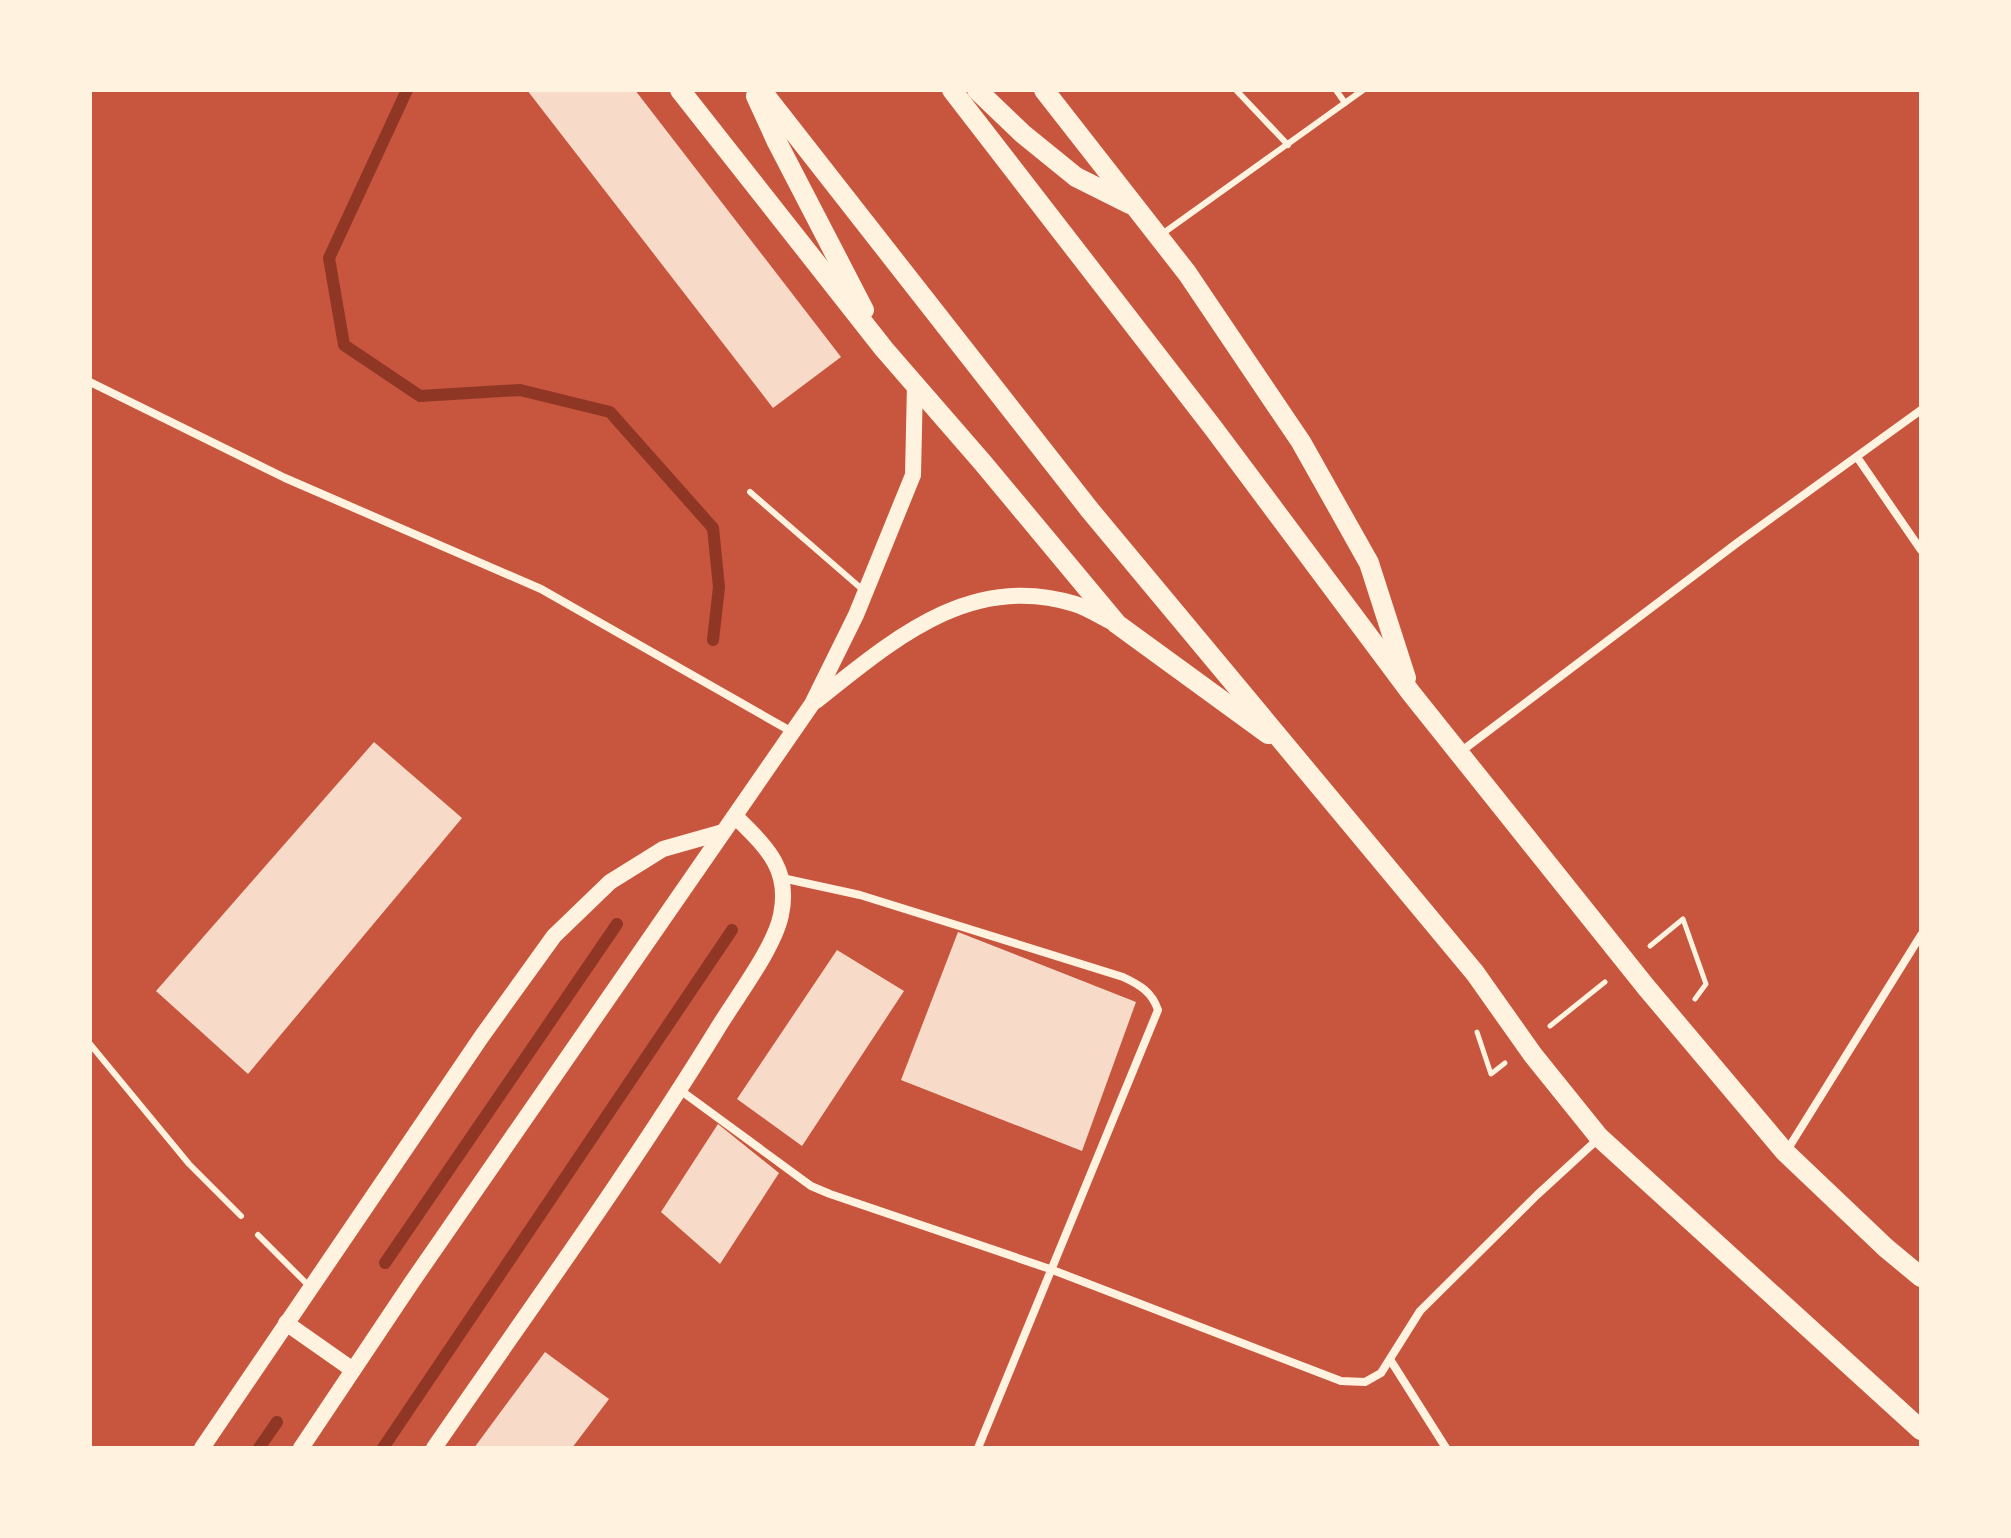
<svg xmlns="http://www.w3.org/2000/svg" width="2011" height="1538" font-family="Inter,sans-serif">
	<style>
		.lines { fill: none; stroke-linecap: round; stroke-linejoin: round }
		.stream { stroke: #8f3625; stroke-width: 12 }
		.building { fill: #f7dbc8 }
		.path { stroke: #fff3e0; stroke-width: 5 }
		.service { stroke: #fff3e0; stroke-width: 6 }
		.minor { stroke: #fff3e0; stroke-width: 8 }
		.secondary { stroke: #fff3e0; stroke-width: 16 }
		.primary { stroke: #fff3e0; stroke-width: 20 }
	</style>
	<rect width="100%" height="100%" fill="#c8553d"/>
	<g class="lines">
		<g class="stream">
			<polyline points="407,90 329,258 344,345 420,396 520,390 610,412 713,528 719,587 713,640"/>
			<polyline points="385,1263 617,924"/>
			<polyline points="259,1448 277,1422"/>
			<polyline points="383,1448 732,930"/>
		</g>
	</g>
	<g class="building">
		<polygon points="527,90 635,90 841,357 773,408"/>
		<polygon points="374,742 462,818 248,1074 156,991"/>
		<polygon points="958,932 1136,1002 1082,1151 901,1080"/>
		<polygon points="837,950 904,991 802,1146 737,1099"/>
		<polygon points="718,1124 779,1173 720,1264 661,1212"/>
		<polygon points="545,1352 609,1399 572,1448 474,1448"/>
	</g>
	<g class="lines">
		<g class="path">
			<polyline points="1650,946 1683,919 1706,984 1695,999"/>
			<polyline points="1550,1026 1605,982"/>
			<polyline points="1477,1032 1491,1074 1505,1063"/>
		</g>
		<g class="service">
			<polyline points="1236,90 1288,145"/>
			<polyline points="1336,90 1345,103"/>
			<polyline points="1162,234 1363,90"/>
			<polyline points="750,492 863,590"/>
			<polyline points="90,1044 189,1164 241,1216"/>
			<polyline points="258,1235 310,1287"/>
		</g>
		<g class="minor">
			<polyline points="90,382 285,478 541,589 794,733"/>
			<polyline points="1857,457 1921,550"/>
			<polyline points="1459,753 1737,543 1921,410"/>
			<path d="M782,878L860,895L1123,977C1140,985 1152,992 1158,1010L978,1448"/>
			<polyline points="680,1090 811,1186 830,1194 1050,1269 1341,1381 1365,1382 1381,1373 1420,1311 1537,1195 1598,1139"/>
			<polyline points="1786,1152 1921,935"/>
			<polyline points="1391,1361 1446,1448"/>
		</g>
		<g class="secondary">
			<path d="M816,701C892,641 970,571 1075,604C1088,608 1101,617 1114,623"/>
			<polyline points="286,1323 353,1370"/>
			<polyline points="202,1448 482,1036 554,936 610,882 663,849 723,832"/>
			<polyline points="301,1448 412,1282 812,704 856,615 913,475 915,384"/>
			<path d="M434,1448C529,1310 628,1174 716,1031C735,999 774,949 781,915C791,868 765,846 735,816"/>
		</g>
		<g class="primary">
			<polyline points="680,90 884,349 983,463 1117,624 1268,734"/>
			<polyline points="761,90 1089,509 1475,973 1533,1055 1599,1137 1921,1430"/>
			<polyline points="952,90 1214,429 1411,693 1646,987 1785,1152 1886,1248 1921,1277"/>
			<polyline points="977,90 1023,134 1076,177 1130,204"/>
			<polyline points="1044,90 1187,273 1301,442 1369,563 1406,678"/>
			<polyline points="756,96 777,142 864,310"/>
		</g>
	</g>
	<rect width="2011" height="1538" fill="none" stroke="#fff3e0" stroke-width="184"/>
</svg>
